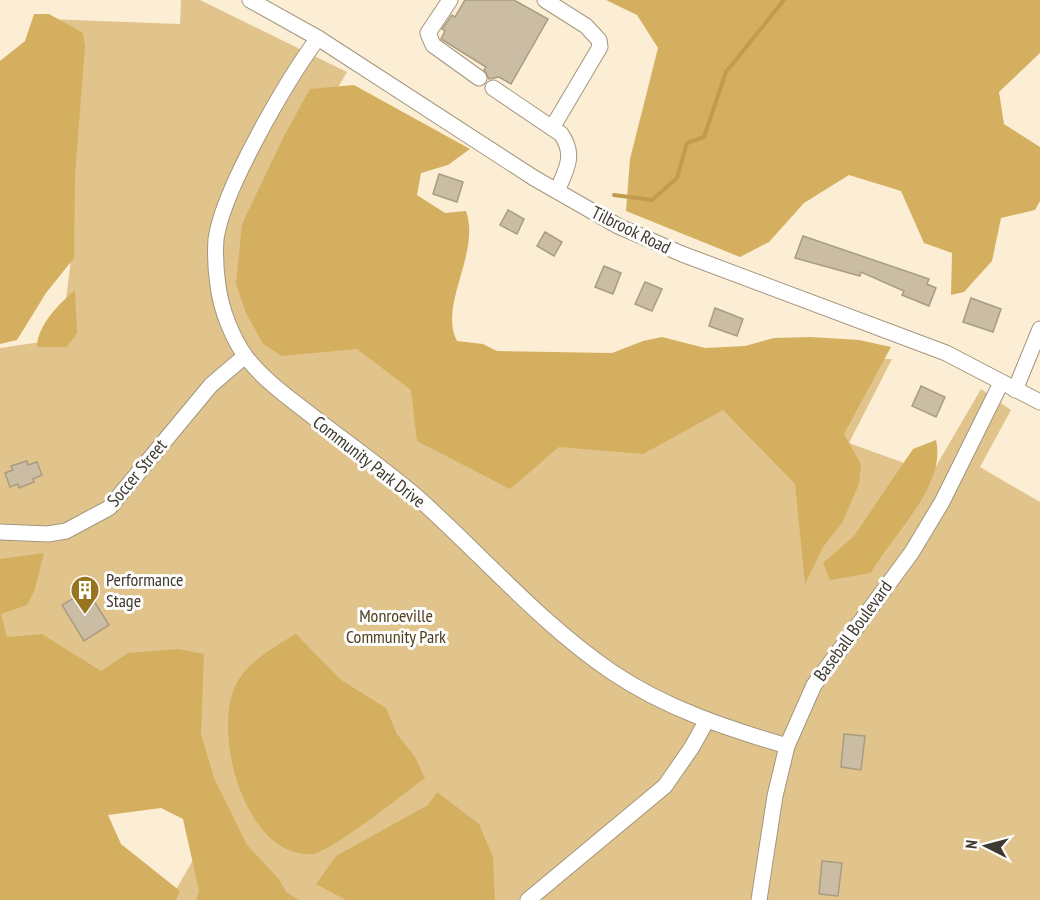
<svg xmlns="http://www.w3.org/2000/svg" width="1040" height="900" font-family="'PT Sans Narrow',sans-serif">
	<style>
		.green { fill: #e1c48c }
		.forest { fill: #d5af60 }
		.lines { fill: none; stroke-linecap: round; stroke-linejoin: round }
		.stream { stroke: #c29c4d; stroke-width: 4 }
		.building { fill: #cabda3; stroke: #a99c83; stroke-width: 1.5 }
		.minor-casing { stroke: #a3967d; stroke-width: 17 }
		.minor { stroke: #fff; stroke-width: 15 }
		.labels { text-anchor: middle; stroke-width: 6; stroke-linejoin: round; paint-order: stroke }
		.street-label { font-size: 18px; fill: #3e392e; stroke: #fdfdfd }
		.poi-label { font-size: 18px; fill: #3e392e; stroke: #fdfdfd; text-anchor: start }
		.park-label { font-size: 18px; fill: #4f3f1c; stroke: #fdfdfd }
	</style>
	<rect width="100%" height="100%" fill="#fceed4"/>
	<polygon class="green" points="181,0 200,0 347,72 253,233 447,358 892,359 849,443 932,473 981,389 1011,410 980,467 1040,502 1040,900 170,900 208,834 76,669 0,767 0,348 61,339 74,235 47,19 180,24"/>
	<g class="forest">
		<polygon points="606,0 1040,0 1040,53 999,92 1004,124 1040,147 1040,201 1035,210 1001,218 992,261 964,292 951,295 952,253 924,243 901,191 849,175 804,203 769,242 740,257 626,211 630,159 658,48 637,15"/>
		<polygon points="34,14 49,14 83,33 85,46 75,175 74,258 46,293 17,340 0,344 0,61 25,41"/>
		<path d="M354,85L470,149L448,165L421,173L417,195L445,213L466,211C481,253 438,305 457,341L483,344L497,351L612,353L643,341L662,337L705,348L745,346L774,338L811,337L859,340L891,347L844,434L861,464L859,484L842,523L823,547L805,584L795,484L723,410L643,454L559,447L510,489L417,441L411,390L357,349L282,356L263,344L246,313L236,284L242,224L284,136L310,89Z"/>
		<path d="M75,290L77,333L67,347H37C37,325 60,303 75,290Z"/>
		<path d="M936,440C947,485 892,535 871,573L830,580L823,563L854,536L913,449Z"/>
		<polygon points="44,553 34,592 27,605 1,614 7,637 42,634 101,671 128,653 178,649 204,654 201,734 214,778 247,845 279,879 286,892 299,900 196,900 199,891 183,819 161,808 108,815 121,844 180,891 176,900 0,900 0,559"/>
		<path d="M296,634L341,680L386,708L397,734L415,757L425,778C406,792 330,853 312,854C245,859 208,727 239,679C252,659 276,646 296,634Z"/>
		<polygon points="437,792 479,824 493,857 495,900 346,900 316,884 336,856 428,805"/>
	</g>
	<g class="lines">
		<polyline class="stream" points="614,195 652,200 677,178 687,143 704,137 726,72 784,0"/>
	</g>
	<g class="building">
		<polygon points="465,0 514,0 548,19 511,84 499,77 489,79 484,70 486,67 441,39 445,31 442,29 452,15 455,17"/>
		<polygon points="439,174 463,182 457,202 433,194"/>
		<polygon points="508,210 524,219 517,234 500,225"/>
		<polygon points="545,232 562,242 554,256 537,246"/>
		<polygon points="803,236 929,279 927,284 936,288 929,306 902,295 904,291 861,272 860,276 795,258"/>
		<polygon points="604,266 621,273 613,294 595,287"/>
		<polygon points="645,282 662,289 652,311 635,304"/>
		<polygon points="971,298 1001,309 993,332 963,322"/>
		<polygon points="715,308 743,319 737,336 709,326"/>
		<polygon points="921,386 945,397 936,417 912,406"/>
		<polygon points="27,461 28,465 37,462 42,475 33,479 34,482 19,488 18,484 10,487 5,473 13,470 11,466"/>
		<polygon points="87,590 109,625 84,641 62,605"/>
		<polygon points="844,734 865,736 861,770 841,767"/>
		<polygon points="822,861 842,863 838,896 819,894"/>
	</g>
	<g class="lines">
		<g class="minor-casing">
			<g id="minor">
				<polyline points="250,0 318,38 534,178 618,226 682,254 946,353 1040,402"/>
				<polyline points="450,0 428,33 433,45 479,78"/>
				<polyline points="545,0 586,26 599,40 600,47 552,128"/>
				<path d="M318,38C287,80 223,189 216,239C215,253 216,272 218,286C221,309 232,338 246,357C263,379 285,395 307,412C343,440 382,467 417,497C482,555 540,623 612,672C665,708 726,728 787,746"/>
				<path d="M493,88L561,134C576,155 566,170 557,191"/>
				<polyline points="1015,390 1040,329"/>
				<polyline points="0,532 48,534 66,531 109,508 211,385 245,356"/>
				<polyline points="528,900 665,786 692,747 707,720"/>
				<polyline points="759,900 775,796 787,746 814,685 912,552 942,502 1001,383"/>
			</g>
		</g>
		<use href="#minor" class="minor"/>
	</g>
	<defs>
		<g id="building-pin" transform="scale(1.5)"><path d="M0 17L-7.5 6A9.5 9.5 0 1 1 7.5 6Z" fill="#99741f" stroke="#fdfdfd"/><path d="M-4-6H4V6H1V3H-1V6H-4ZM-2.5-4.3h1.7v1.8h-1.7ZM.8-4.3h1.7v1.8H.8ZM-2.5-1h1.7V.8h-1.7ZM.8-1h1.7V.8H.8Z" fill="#fff"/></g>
	</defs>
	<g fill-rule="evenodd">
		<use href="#building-pin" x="85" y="590"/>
	</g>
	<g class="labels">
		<g class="street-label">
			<text transform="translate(631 230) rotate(26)" y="6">Tilbrook Road</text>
			<text transform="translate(369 462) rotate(38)" y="6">Community Park Drive</text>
			<text transform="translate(137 473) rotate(-50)" y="6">Soccer Street</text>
			<text transform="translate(853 631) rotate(-54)" y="6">Baseball Boulevard</text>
		</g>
		<g class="poi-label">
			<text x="106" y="586">Performance<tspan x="106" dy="21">Stage</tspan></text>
		</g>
		<g class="park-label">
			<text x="396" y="622">Monroeville<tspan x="396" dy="21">Community Park</tspan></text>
		</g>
	</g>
	<g transform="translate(986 846) rotate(276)" stroke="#fdfdfd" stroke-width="4.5" paint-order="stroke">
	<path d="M0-4.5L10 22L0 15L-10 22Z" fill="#3e392e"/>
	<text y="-9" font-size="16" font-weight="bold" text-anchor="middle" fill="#3e392e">N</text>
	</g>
</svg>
